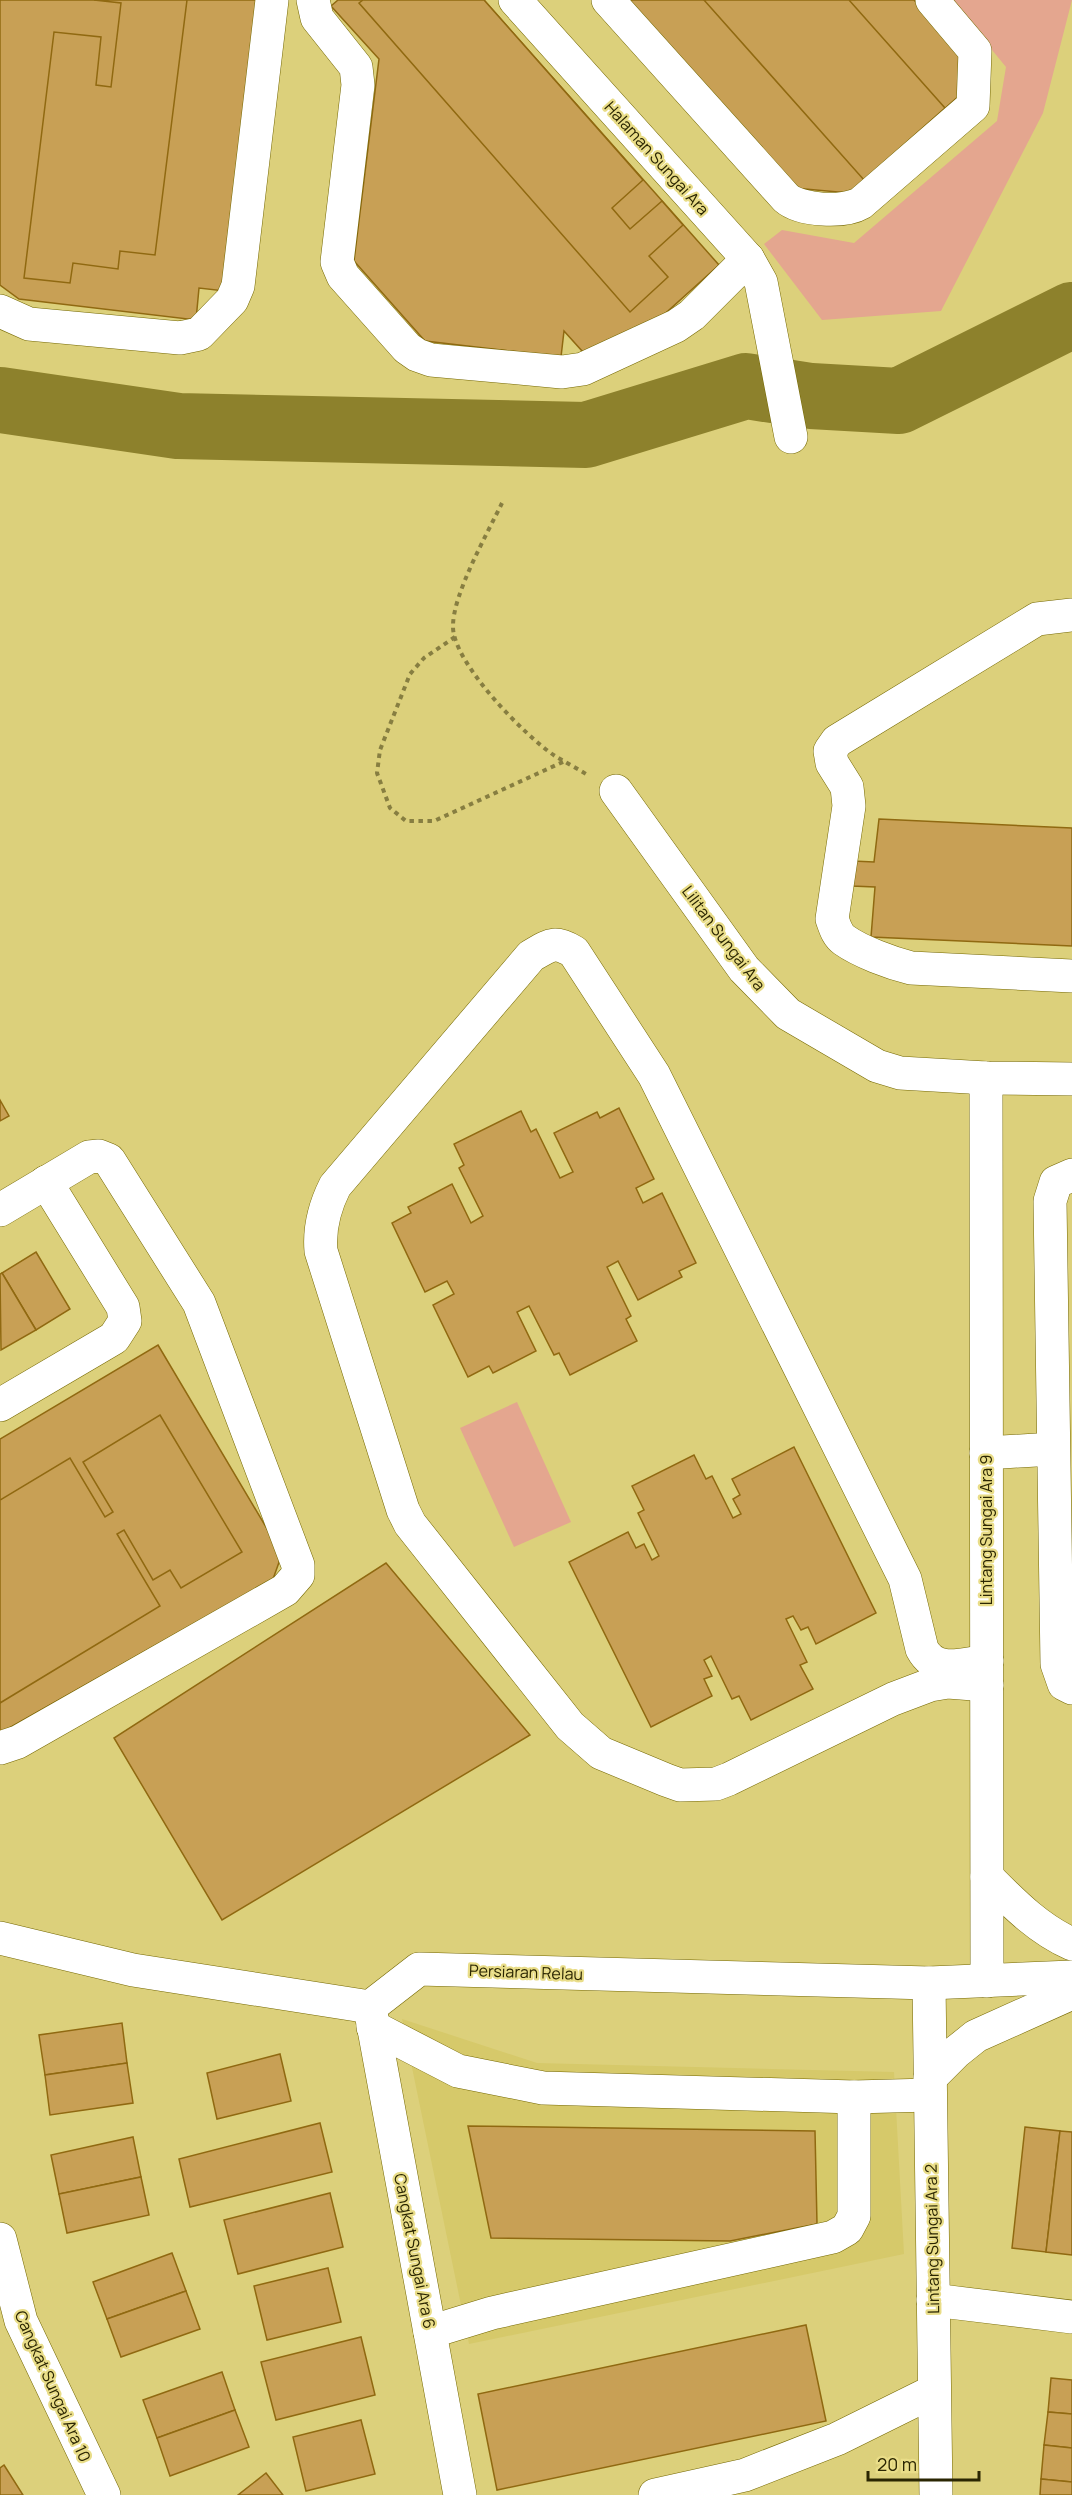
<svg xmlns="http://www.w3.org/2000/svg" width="1072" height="2495" font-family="Manrope,sans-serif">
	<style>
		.built { fill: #d6c96a }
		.green { fill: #e4a68f }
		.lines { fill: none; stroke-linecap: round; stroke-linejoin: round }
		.river { stroke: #8d812c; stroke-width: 66 }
		.building { fill: #c8a055; stroke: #906911; stroke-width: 1.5 }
		.minor-casing { stroke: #756801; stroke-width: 34 }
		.path { stroke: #877e41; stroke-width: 4; stroke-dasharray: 4.5 4.5; stroke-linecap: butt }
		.minor { stroke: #fff; stroke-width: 33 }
		.labels { text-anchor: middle; stroke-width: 4.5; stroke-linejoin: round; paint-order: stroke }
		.street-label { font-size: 16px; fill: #2b2602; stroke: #e9dd88 }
	</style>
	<rect width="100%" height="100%" fill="#dcd07b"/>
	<polygon class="built" points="402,2019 537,2063 894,2072 904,2254 469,2344"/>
	<g class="green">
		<polygon points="951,0 1072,0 1043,113 941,311 822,320 764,244 782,230 854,243 997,121 1006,67"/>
		<polygon points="517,1402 571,1522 514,1547 460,1428"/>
	</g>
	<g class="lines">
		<polyline class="river" points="0,400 178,426 586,435 746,386 811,396 899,401 1072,315"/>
	</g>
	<g class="building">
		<polygon points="0,0 259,0 225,291 199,288 196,320 19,299 0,285"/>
		<polygon points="94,0 187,0 155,255 120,251 118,269 73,263 70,283 24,278 54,32 101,37 96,85 111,87 121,3"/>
		<polygon points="338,0 484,0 719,265 659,319 583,352 564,331 561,357 425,341 354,261 379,59 331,6"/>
		<polygon points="363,0 484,0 643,180 612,208 630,229 662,201 683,225 649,256 668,277 630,312 359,3"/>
		<polygon points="628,0 914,0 962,54 960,95 849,193 794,188"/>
		<polygon points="704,0 849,0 945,108 864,180"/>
		<polygon points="879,819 1072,828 1072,946 871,937 875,887 852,886 853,861 874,862"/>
		<polygon points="0,1100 9,1116 0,1121"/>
		<polygon points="619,1108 654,1179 636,1188 643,1203 662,1193 696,1263 679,1271 682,1277 638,1300 618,1261 607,1267 631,1316 626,1319 637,1341 570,1375 559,1353 554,1355 529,1306 517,1312 536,1351 493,1373 489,1366 468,1377 433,1305 454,1294 447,1281 425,1292 392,1223 411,1213 408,1207 452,1184 471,1223 483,1216 459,1168 464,1165 454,1144 521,1111 531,1132 536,1129 560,1178 573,1172 554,1133 597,1112 600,1118"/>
		<polygon points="36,1252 70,1309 36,1330 2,1273"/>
		<polygon points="2,1273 36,1330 1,1350 0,1274"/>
		<polygon points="158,1345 282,1554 273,1579 0,1733 0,1439"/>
		<polygon points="160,1415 242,1552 181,1588 170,1570 153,1580 124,1530 117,1534 160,1606 0,1703 0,1500 70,1458 105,1517 113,1512 83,1462"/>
		<polygon points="794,1447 876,1613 816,1644 808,1627 801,1630 793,1616 786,1619 807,1662 800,1665 813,1689 751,1720 739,1696 732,1699 711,1656 704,1660 712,1676 704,1679 712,1696 651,1727 569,1562 628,1532 636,1548 644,1544 652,1560 659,1556 638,1513 644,1510 632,1486 694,1455 706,1479 712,1476 733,1518 741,1514 733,1499 740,1495 732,1479"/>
		<polygon points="386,1563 530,1735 222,1920 114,1738"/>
		<polygon points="122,2023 127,2063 45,2075 39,2035"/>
		<polygon points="280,2054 291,2101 217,2119 207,2073"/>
		<polygon points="127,2063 133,2103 50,2115 45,2075"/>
		<polygon points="320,2123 332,2172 190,2207 179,2159"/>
		<polygon points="468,2126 815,2131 817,2224 730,2241 491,2238"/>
		<polygon points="1025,2127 1060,2131 1046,2252 1012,2248"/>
		<polygon points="1060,2131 1072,2132 1072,2255 1046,2252"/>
		<polygon points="133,2137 141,2177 59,2194 51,2155"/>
		<polygon points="141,2177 149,2215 67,2233 59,2194"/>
		<polygon points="330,2193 343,2247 238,2274 224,2220"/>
		<polygon points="172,2253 186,2291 107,2319 93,2282"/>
		<polygon points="328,2268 341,2322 267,2340 254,2286"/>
		<polygon points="186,2291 200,2329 121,2357 107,2319"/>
		<polygon points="806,2325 826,2421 497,2490 478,2394"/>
		<polygon points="361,2337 375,2395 276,2420 261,2362"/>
		<polygon points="222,2372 235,2410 157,2438 143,2400"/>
		<polygon points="1051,2378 1072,2380 1072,2414 1048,2412"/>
		<polygon points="235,2410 249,2447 170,2476 157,2438"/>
		<polygon points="1048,2412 1072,2414 1072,2448 1044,2445"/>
		<polygon points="361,2420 375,2474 306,2491 293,2437"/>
		<polygon points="1044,2445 1072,2448 1072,2482 1041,2479"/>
		<polygon points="4,2465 23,2495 0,2495 0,2468"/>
		<polygon points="266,2473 283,2495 238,2495"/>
		<polygon points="1041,2479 1072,2482 1072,2495 1040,2495"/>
	</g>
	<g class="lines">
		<g class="minor-casing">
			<g id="minor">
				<polyline points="313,0 317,18 356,67 358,85 337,262 343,276 407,348 417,355 431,360 562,372 583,369 676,326 692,315 748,259"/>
				<polyline points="515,0 748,259 761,282 791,437"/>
				<path d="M608,0L786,198C801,211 844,213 861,203L973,106L975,51L932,0"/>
				<polyline points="0,311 29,324 180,338 199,334 232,300 238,286 272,0"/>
				<path d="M1072,615L1037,619L837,741L830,751L832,763L847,787L849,806L832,919C835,927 837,935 844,940C861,952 891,963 911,968L1072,976"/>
				<polyline points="616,791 744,969 788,1014 877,1066 900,1073 986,1078 1072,1079"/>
				<polyline points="986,1078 987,1981"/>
				<polyline points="1072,1175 1056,1182 1050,1201 1057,1664 1064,1684 1072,1688"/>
				<polyline points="0,1210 89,1157 99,1156 109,1160 199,1303 298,1565 298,1575 285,1590 18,1742 0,1748"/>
				<polyline points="0,1405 114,1338 125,1321 123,1307 46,1182"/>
				<polyline points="986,1453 1053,1449"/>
				<path d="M987,1661C962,1664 936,1675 922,1649L905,1579L654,1075L574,952C554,940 550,945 531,956L335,1186C325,1206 319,1229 321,1251L403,1510L410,1524L570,1726L601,1753L666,1780L680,1785L716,1784L729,1779L893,1699L930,1685L948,1682L987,1685"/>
				<path d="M987,1877C1013,1903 1038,1929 1072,1944"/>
				<polyline points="0,1938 133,1970 370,2007 419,1969 929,1983 1072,1977"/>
				<polyline points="929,1983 936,2495"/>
				<polyline points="371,2013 460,2495"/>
				<polyline points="373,2027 458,2071 543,2088 854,2097 930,2095"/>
				<polyline points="930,2078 956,2052 976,2036 1072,1993"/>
				<polyline points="0,2239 21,2321 104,2495"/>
				<polyline points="933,2300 1072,2317"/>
				<polyline points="430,2332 492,2313 833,2237 847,2229 854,2216 854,2097"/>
				<polyline points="655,2495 745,2475 837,2439 934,2391"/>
			</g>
		</g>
		<g class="path">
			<path d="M502,503C487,534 453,594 453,626C452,662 525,736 555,756C565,762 576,768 586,774"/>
			<polyline points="455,637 424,658 410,674 380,750 377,773 390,808 406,821 434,821 565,761"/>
		</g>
		<use href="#minor" class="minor"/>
	</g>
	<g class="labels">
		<g class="street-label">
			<text transform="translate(657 158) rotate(48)" y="6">Halaman Sungai Ara</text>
			<text transform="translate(724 938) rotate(53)" y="6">Lilitan Sungai Ara</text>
			<text transform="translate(986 1530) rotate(-90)" y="6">Lintang Sungai Ara 9</text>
			<text transform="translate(526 1972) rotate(2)" y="6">Persiaran Relau</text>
			<text transform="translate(932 2239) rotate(-91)" y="6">Lintang Sungai Ara 2</text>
			<text transform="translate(415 2251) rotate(79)" y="6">Cangkat Sungai Ara 6</text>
			<text transform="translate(53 2386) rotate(66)" y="6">Cangkat Sungai Ara 10</text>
		</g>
	</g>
	<path d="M868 2471v9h111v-9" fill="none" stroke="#2b2602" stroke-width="3"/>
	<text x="877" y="2471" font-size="18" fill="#2b2602" stroke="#e9dd88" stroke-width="4.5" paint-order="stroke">20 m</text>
</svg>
